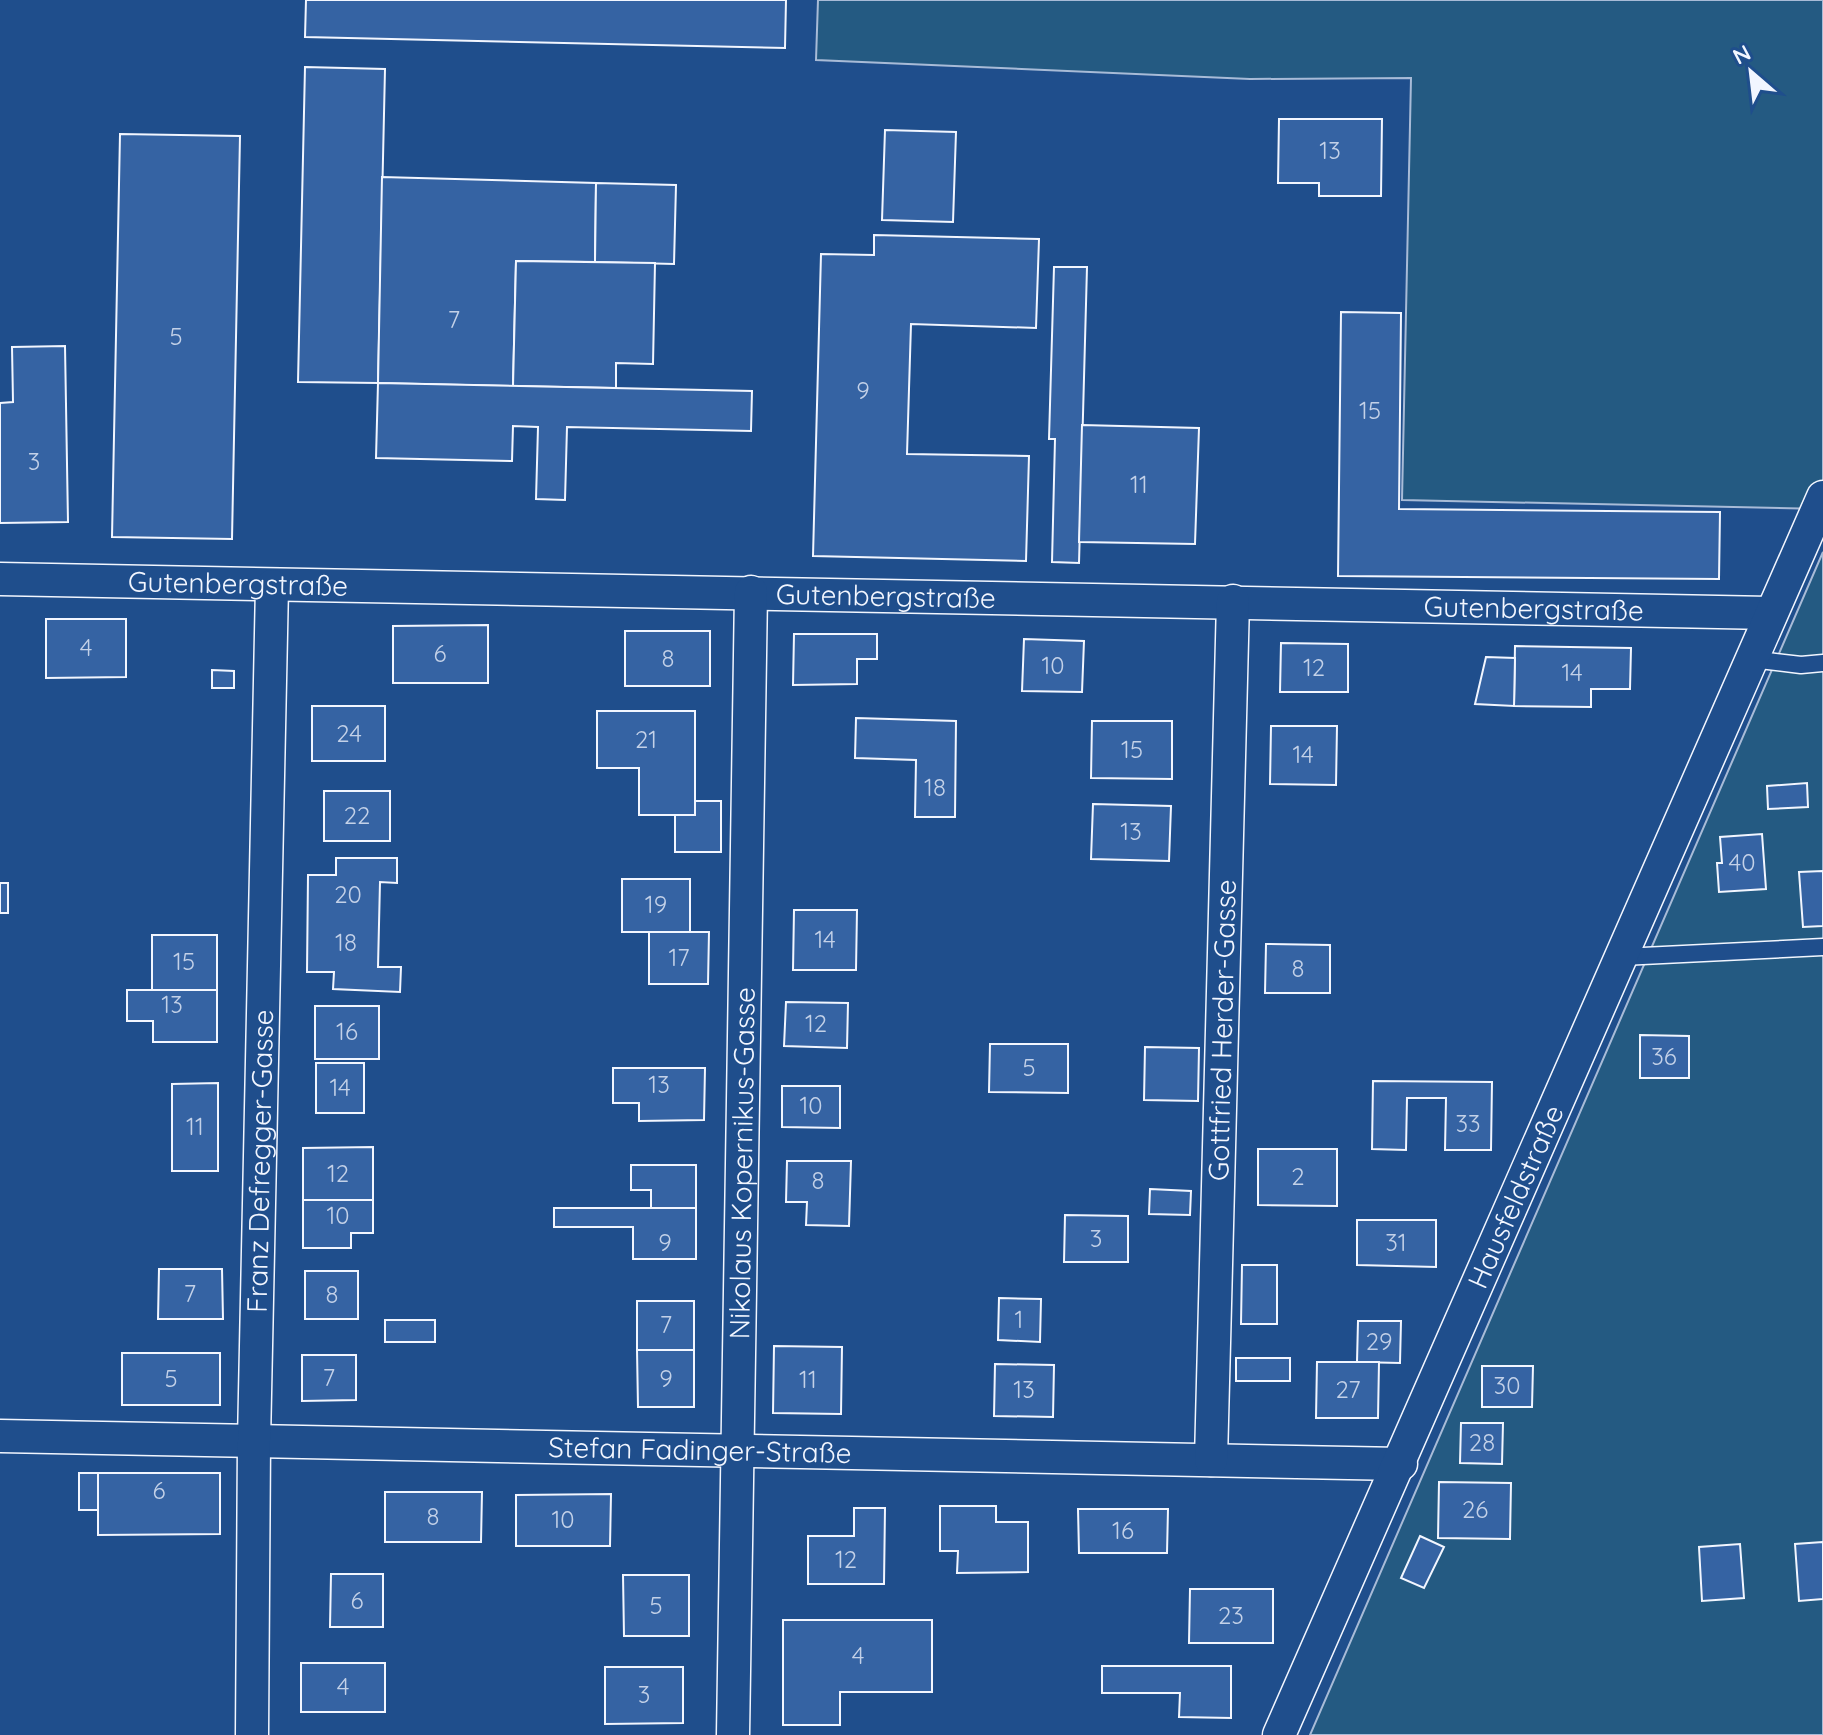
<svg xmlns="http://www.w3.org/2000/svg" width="1823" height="1735" font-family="Quicksand,sans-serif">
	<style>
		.green { fill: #245a82; stroke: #a8bbd7; stroke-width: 2 }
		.building { fill: #3563a3; stroke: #f2f6ff; stroke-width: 2 }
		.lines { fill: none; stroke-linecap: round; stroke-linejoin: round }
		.lane-casing { stroke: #f2f6ff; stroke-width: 19 }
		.street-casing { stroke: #f2f6ff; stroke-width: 35 }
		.lane { stroke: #1f4e8c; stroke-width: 16 }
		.street { stroke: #1f4e8c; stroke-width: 32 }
		.labels { text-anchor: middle; stroke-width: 6; stroke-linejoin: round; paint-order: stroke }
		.number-label { font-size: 24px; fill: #c3d1e8 }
		.street-label { font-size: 28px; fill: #f2f6ff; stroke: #1f4e8c }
	</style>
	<rect width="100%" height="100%" fill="#1f4e8c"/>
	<g class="green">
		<polygon points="818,0 1823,0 1823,509 1402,500 1411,78 1250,79 816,60"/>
		<polygon points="1823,552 1823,1735 1310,1735"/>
	</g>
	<g class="building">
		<polygon points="306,0 786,0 785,48 305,37"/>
		<polygon points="305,67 385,69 378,383 298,382"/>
		<polygon points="1279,119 1382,119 1381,196 1319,196 1319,183 1278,183"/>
		<polygon points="885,130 956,132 953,222 882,220"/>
		<polygon points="120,134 240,136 232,539 112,537"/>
		<polygon points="382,177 596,183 595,262 516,261 513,386 378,383"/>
		<polygon points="596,183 676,185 674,264 595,262"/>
		<polygon points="874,235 1039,239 1036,328 911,324 907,454 1029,456 1026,561 813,556 821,254 874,255"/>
		<polygon points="516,261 655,263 653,364 616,363 616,388 513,386"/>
		<polygon points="1054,267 1087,267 1079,563 1052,562 1055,439 1049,439"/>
		<polygon points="1341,312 1401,313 1399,509 1720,512 1719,579 1338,576"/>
		<polygon points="65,346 68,522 0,523 0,403 13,402 12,347"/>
		<polygon points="378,383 752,391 751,431 567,427 565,500 536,499 538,427 513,426 512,461 376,458"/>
		<polygon points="1082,425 1199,428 1195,544 1079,542"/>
		<polygon points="46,619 126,619 126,677 46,678"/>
		<polygon points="488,625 488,683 393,683 393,626"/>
		<rect x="625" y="631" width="85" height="55"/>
		<polygon points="794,634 877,634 877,659 857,659 857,684 793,685"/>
		<polygon points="1024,639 1084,641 1082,692 1022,691"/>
		<polygon points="1281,643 1348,644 1348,692 1280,692"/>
		<polygon points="1515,646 1631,648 1630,689 1591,689 1591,707 1514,706"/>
		<polygon points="1486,657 1515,658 1514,706 1475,704"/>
		<polygon points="212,670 234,671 234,688 212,688"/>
		<rect x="312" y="706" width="73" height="55"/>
		<polygon points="597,711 695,711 695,815 639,815 639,768 597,768"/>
		<polygon points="856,718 956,721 955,817 915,817 916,760 855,758"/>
		<polygon points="1092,721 1172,721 1172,779 1091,778"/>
		<polygon points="1271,726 1337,726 1336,785 1270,784"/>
		<polygon points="1807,783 1808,807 1768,809 1767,786"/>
		<rect x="324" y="791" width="66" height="50"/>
		<polygon points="695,801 721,801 721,852 675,852 675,815 695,815"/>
		<polygon points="1093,804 1171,806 1169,861 1091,859"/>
		<polygon points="1762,834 1766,889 1719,892 1717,863 1722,863 1720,837"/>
		<polygon points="336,858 397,858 397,883 380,882 378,967 401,967 400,992 333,989 334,972 307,972 308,875 336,875"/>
		<polygon points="1823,871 1823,926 1803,927 1799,872"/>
		<rect x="622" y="879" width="68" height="53"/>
		<rect x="0" y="883" width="8" height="30"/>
		<polygon points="794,910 857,910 856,970 793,970"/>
		<polygon points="649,932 709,932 708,984 649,984"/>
		<rect x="152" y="935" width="65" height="55"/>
		<polygon points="1266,944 1330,945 1330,993 1265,993"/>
		<polygon points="127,990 217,990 217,1042 153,1042 153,1021 127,1021"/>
		<polygon points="786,1002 848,1003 847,1048 784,1046"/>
		<rect x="315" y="1006" width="64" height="53"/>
		<polygon points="1640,1035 1689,1036 1689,1078 1640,1078"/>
		<polygon points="990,1044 1068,1044 1068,1093 989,1092"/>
		<polygon points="1145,1047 1199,1048 1198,1101 1144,1100"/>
		<rect x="316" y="1063" width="48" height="50"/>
		<polygon points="613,1068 705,1068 704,1120 639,1121 639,1103 613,1103"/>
		<polygon points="1373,1081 1492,1082 1491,1150 1445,1150 1446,1098 1407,1098 1406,1150 1372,1149"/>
		<polygon points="218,1083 218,1171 172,1171 172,1084"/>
		<polygon points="782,1086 840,1086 840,1128 782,1127"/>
		<polygon points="373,1147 373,1200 303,1200 303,1148"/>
		<polygon points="1258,1149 1337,1149 1337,1206 1258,1205"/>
		<polygon points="787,1161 851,1161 849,1226 806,1225 807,1202 786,1202"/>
		<polygon points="631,1165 696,1165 696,1208 651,1208 651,1190 631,1190"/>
		<polygon points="1150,1189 1191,1191 1190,1215 1149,1214"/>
		<polygon points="303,1200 373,1200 373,1233 351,1233 351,1248 303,1248"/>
		<polygon points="554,1208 696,1208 696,1259 633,1259 633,1227 554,1227"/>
		<polygon points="1065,1215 1128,1216 1128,1262 1064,1262"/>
		<polygon points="1357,1220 1436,1220 1436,1267 1357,1265"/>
		<polygon points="1242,1265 1277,1265 1277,1324 1241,1324"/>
		<polygon points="159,1269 222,1269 223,1319 158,1319"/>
		<rect x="305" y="1271" width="53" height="48"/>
		<polygon points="999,1298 1041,1299 1040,1342 998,1340"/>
		<rect x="637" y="1301" width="57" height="49"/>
		<rect x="385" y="1320" width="50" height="22"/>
		<polygon points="1358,1321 1401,1321 1400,1363 1357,1362"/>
		<polygon points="774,1346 842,1347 841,1414 773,1413"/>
		<polygon points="637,1350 694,1350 694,1407 638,1407"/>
		<rect x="122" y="1353" width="98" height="52"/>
		<polygon points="302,1355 356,1355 356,1400 302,1401"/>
		<rect x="1236" y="1358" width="54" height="23"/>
		<polygon points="1317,1362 1379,1362 1378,1418 1316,1418"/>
		<polygon points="995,1364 1054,1365 1053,1417 994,1416"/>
		<polygon points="1482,1366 1533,1366 1532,1407 1482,1407"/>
		<polygon points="1461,1423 1503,1423 1502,1464 1460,1463"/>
		<rect x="79" y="1473" width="19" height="37"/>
		<polygon points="98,1473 220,1473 220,1534 98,1535"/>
		<polygon points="1439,1482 1511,1483 1510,1539 1438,1538"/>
		<polygon points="385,1492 482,1492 481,1542 385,1542"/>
		<polygon points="611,1494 610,1546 516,1546 516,1495"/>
		<polygon points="940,1506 996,1506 996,1522 1028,1522 1028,1572 957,1573 958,1551 940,1551"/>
		<polygon points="854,1508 885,1508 884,1584 808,1584 808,1536 854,1536"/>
		<polygon points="1078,1509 1168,1509 1167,1553 1079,1553"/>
		<polygon points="1420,1536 1444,1547 1424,1588 1401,1578"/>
		<polygon points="1823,1542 1823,1599 1799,1601 1795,1544"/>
		<polygon points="1740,1544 1744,1598 1702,1601 1699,1547"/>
		<polygon points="331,1574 383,1574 383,1627 330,1627"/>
		<polygon points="623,1575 689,1575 689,1636 624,1636"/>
		<polygon points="1190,1589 1273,1589 1273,1643 1189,1643"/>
		<polygon points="783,1620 932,1620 932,1692 840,1692 840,1725 783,1725"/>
		<rect x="301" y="1663" width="84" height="49"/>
		<polygon points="1102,1666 1231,1666 1231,1718 1179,1717 1180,1693 1102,1693"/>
		<polygon points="605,1667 683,1667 683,1723 605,1724"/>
	</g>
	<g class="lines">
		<g class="lane-casing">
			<g id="lane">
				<polyline points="1751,659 1801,665 1823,663"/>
				<polyline points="1622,957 1823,947"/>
			</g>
		</g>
		<g class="street-casing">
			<g id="street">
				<path id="s1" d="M0,579L1770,613"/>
				<path id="s2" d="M0,1436L1401,1464"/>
				<path id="s3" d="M1211,1460L1233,601"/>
				<path id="s4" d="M252,1735L254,1441L272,586"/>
				<path id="s5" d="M733,1735L751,592"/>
				<path id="s6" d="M1279,1735L1823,497"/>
			</g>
		</g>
		<use href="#lane" class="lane"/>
		<use href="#street" class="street"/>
	</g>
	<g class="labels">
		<g class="number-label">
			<text x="1330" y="159">13</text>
			<text x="454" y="328">7</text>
			<text x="176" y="345">5</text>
			<text x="863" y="399">9</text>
			<text x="1370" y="419">15</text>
			<text x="34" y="470">3</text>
			<text x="1139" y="493">11</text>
			<text x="86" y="656">4</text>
			<text x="440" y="662">6</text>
			<text x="668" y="667">8</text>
			<text x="1053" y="674">10</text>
			<text x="1314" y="676">12</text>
			<text x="1572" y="681">14</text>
			<text x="349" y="742">24</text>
			<text x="646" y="748">21</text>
			<text x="1132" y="758">15</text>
			<text x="1303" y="763">14</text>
			<text x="935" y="796">18</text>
			<text x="357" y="824">22</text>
			<text x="1131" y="840">13</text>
			<text x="1742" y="871">40</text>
			<text x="348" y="903">20</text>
			<text x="656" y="913">19</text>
			<text x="825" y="948">14</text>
			<text x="346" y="951">18</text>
			<text x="679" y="966">17</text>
			<text x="184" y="970">15</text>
			<text x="1298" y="977">8</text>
			<text x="172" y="1013">13</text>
			<text x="816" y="1032">12</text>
			<text x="347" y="1040">16</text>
			<text x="1664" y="1065">36</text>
			<text x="1029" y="1076">5</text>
			<text x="659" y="1093">13</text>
			<text x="340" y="1096">14</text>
			<text x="811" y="1114">10</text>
			<text x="1468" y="1132">33</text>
			<text x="195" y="1135">11</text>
			<text x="338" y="1182">12</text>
			<text x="1298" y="1185">2</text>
			<text x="818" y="1189">8</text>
			<text x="338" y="1224">10</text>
			<text x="1096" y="1247">3</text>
			<text x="665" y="1251">9</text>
			<text x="1396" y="1251">31</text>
			<text x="190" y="1302">7</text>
			<text x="332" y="1303">8</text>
			<text x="1019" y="1328">1</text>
			<text x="666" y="1333">7</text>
			<text x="1379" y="1350">29</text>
			<text x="329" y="1386">7</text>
			<text x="171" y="1387">5</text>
			<text x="666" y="1387">9</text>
			<text x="808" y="1388">11</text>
			<text x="1507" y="1394">30</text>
			<text x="1024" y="1398">13</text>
			<text x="1348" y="1398">27</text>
			<text x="1482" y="1451">28</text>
			<text x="159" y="1499">6</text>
			<text x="1475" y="1518">26</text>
			<text x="433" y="1525">8</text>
			<text x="563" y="1528">10</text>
			<text x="1123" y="1539">16</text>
			<text x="846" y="1568">12</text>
			<text x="357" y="1609">6</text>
			<text x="656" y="1614">5</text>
			<text x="1231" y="1624">23</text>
			<text x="858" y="1664">4</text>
			<text x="343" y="1695">4</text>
			<text x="644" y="1703">3</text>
		</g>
		<g class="street-label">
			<text dy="10" stroke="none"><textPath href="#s1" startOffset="238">Gutenbergstraße</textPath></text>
			<text dy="10" stroke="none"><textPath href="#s1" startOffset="886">Gutenbergstraße</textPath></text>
			<text dy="10" stroke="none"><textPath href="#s1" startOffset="1534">Gutenbergstraße</textPath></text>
			<text dy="10" stroke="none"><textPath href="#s3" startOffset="430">Gottfried Herder-Gasse</textPath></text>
			<text dy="10" stroke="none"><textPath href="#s4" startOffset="574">Franz Defregger-Gasse</textPath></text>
			<text dy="10" stroke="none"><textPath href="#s5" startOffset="572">Nikolaus Kopernikus-Gasse</textPath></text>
			<text dy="10" stroke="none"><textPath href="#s6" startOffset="588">Hausfeldstraße</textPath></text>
			<text dy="10" stroke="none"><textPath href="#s2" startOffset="700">Stefan Fadinger-Straße</textPath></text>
		</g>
	</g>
	<g transform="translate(1751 72) rotate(332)" stroke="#1f4e8c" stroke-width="6" paint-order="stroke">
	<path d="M0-6L14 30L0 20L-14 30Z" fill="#f2f6ff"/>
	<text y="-12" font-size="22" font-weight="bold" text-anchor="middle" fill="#f2f6ff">N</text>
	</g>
</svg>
